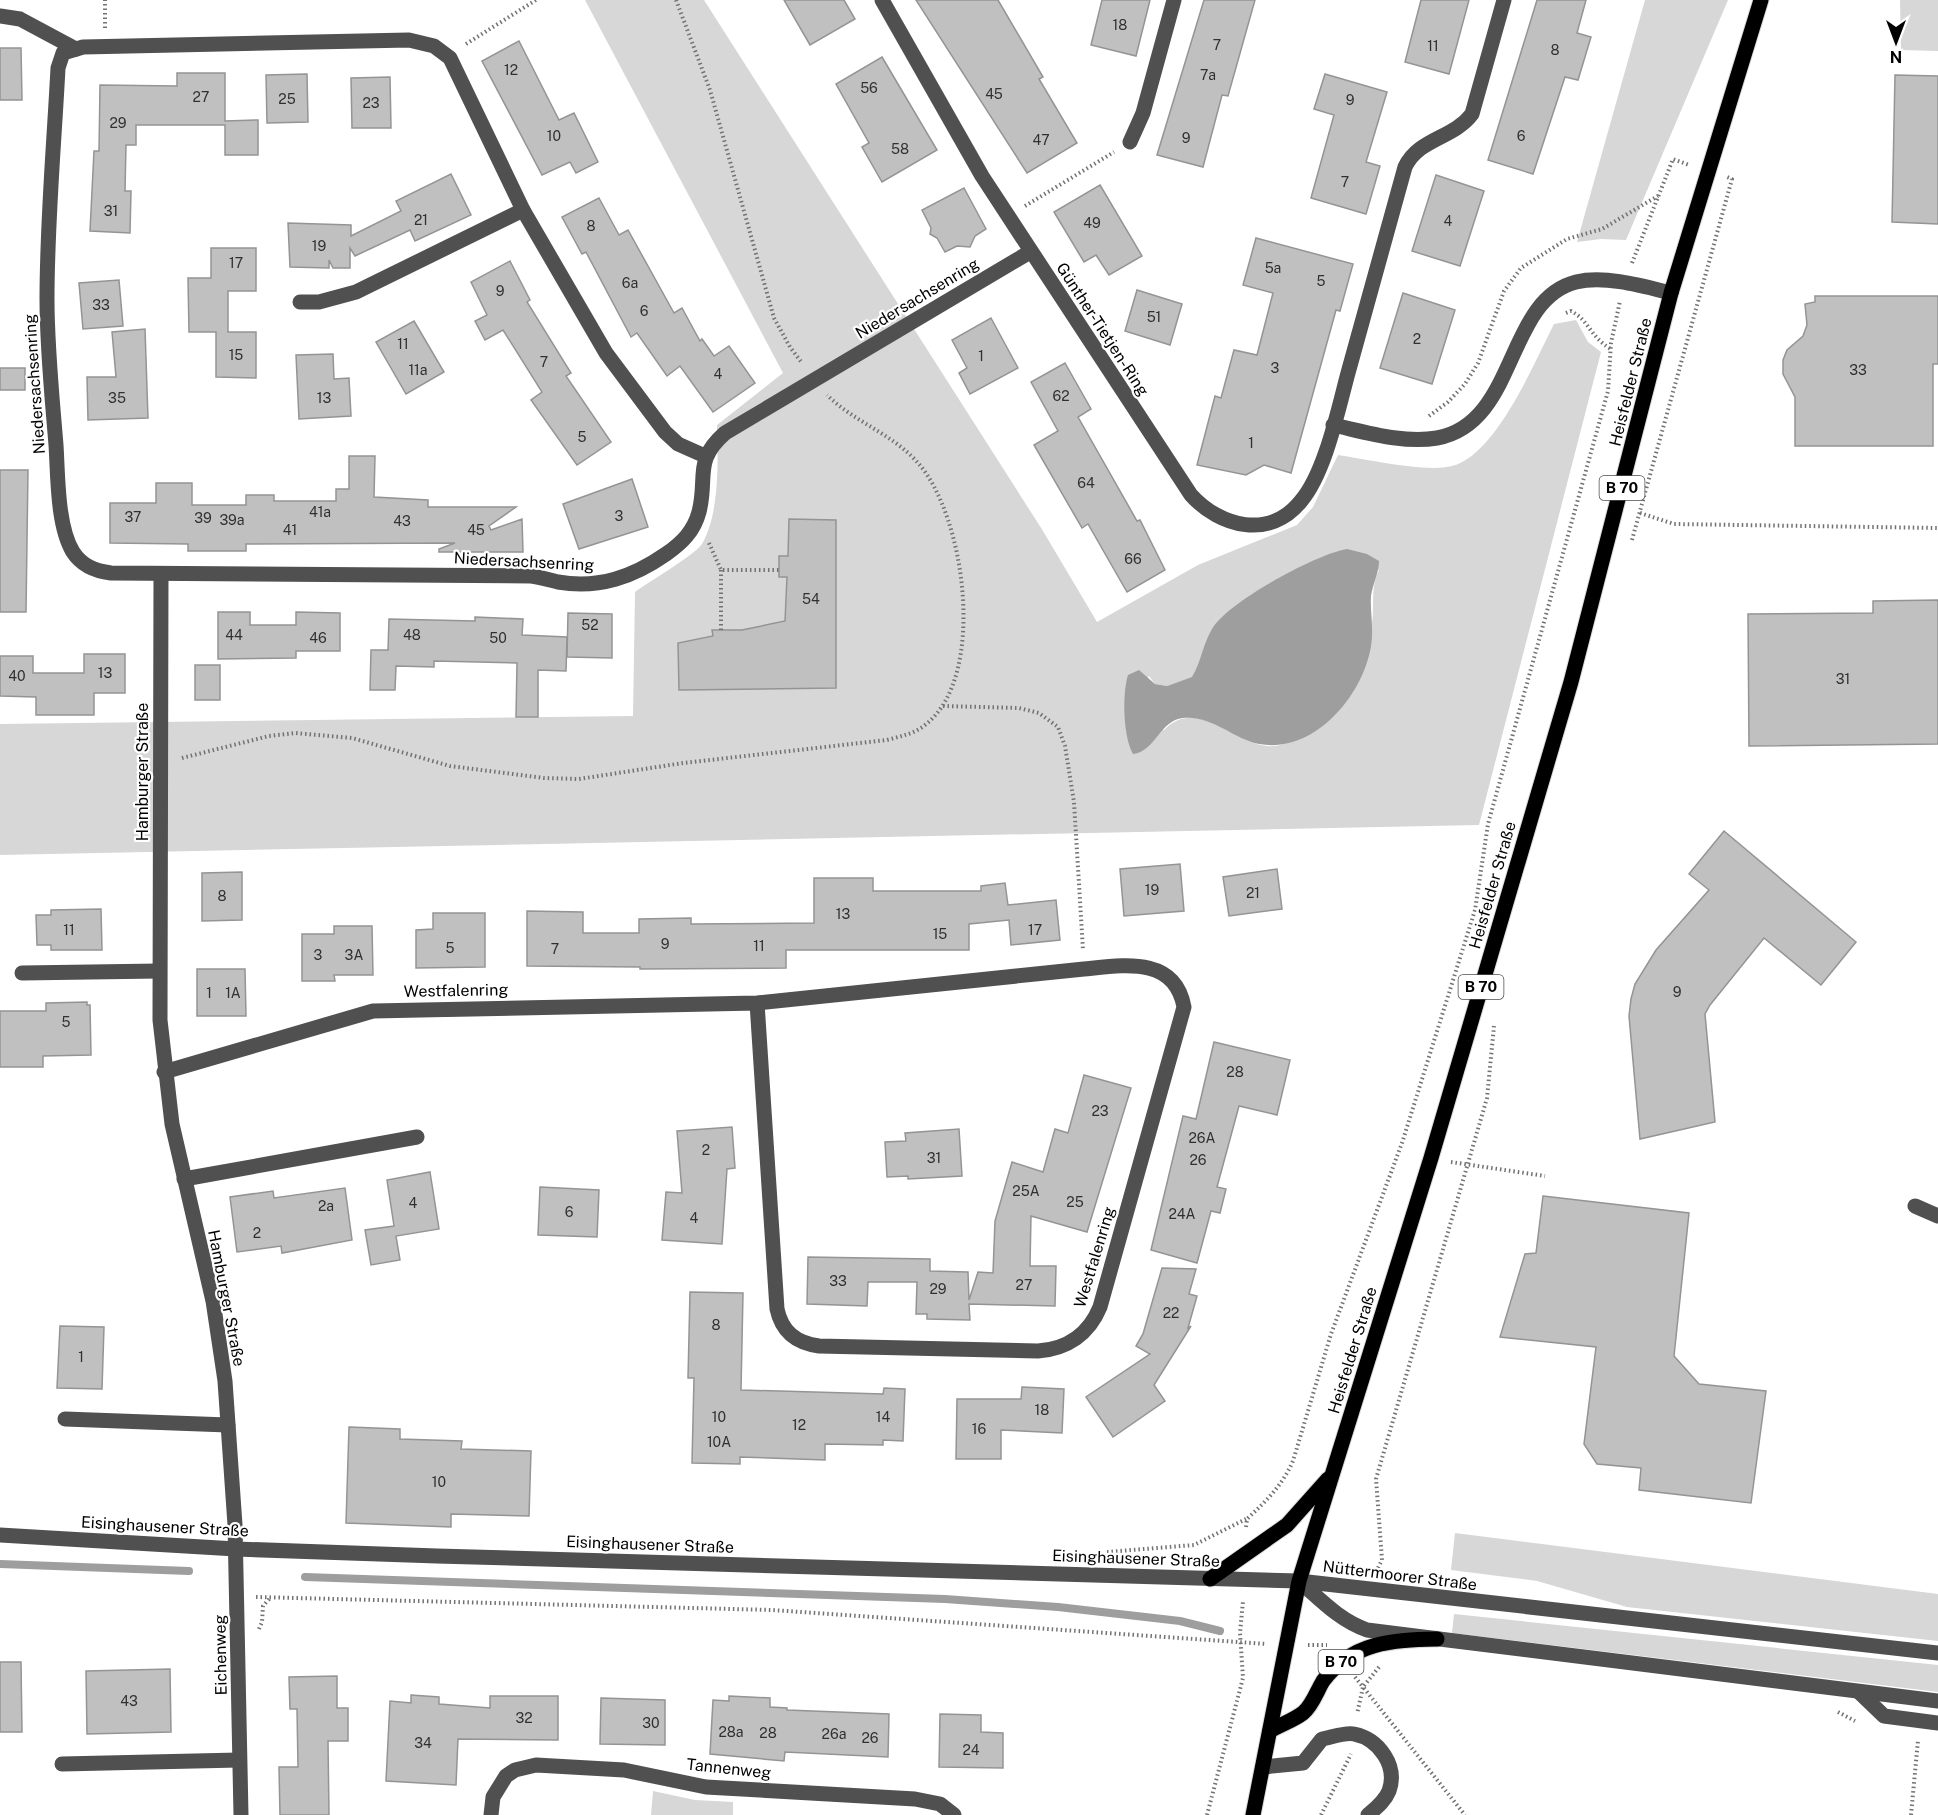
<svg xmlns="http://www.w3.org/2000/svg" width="1938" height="1815" font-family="'Public Sans',sans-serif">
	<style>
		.green { fill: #d7d7d7; fill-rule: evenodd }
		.water { fill: #9e9e9e }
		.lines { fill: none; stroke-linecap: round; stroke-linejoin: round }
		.stream { stroke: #9e9e9e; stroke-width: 8 }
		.building { fill: #c0c0c0; stroke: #949494; stroke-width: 1.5 }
		.major-casing { stroke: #dbdbdb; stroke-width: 17 }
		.path { stroke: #727272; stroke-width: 4; stroke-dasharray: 1.5 3; stroke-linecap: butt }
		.minor { stroke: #505050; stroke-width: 15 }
		.major { stroke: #000; stroke-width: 15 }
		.labels { text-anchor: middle; stroke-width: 4.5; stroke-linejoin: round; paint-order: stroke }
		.number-label { font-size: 14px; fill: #303030 }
		.shield { fill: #fff; stroke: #4c4c4c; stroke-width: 1.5 }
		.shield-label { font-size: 15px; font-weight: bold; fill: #000 }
		.street-label { font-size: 16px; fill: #000; stroke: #fff }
	</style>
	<rect width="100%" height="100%" fill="#fff"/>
	<g class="green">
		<path d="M585,0H704L1043,531L1097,622L1198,565L1297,525L1313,507L1338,455C1366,459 1427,473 1452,466C1496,455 1534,363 1554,324L1576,320L1588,342L1601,352L1479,825L0,855V724L633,716L635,592C647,583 696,554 702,544C720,513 718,459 717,425L783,373ZM1318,559L1379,570C1370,589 1375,604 1372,623C1361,688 1347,720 1283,744C1243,759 1202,691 1164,730L1126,732V716L1149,676L1155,684L1167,686L1193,677L1205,647L1279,578Z"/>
		<polygon points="1645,0 1728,0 1626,240 1601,239 1577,242"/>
		<polygon points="1900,0 1938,0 1938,51 1901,50"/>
		<polygon points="1455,1533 1938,1594 1938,1641 1627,1607 1537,1581 1451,1570"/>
		<polygon points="1454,1614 1938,1665 1938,1692 1452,1633"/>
		<polygon points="653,1791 695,1800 733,1802 733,1815 651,1815"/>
	</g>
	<path class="water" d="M1347,549L1367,554L1379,561C1379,573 1373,583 1371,596C1370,612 1374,629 1371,646C1363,696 1314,754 1259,744C1233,739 1212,715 1183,718C1160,720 1155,752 1133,754C1123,737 1122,694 1128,675L1139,670L1155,684L1167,686L1192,677C1201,662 1203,644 1212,629C1228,602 1316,554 1347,549Z"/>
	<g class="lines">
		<g class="stream">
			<polyline points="0,1564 189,1571"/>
			<polyline points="305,1577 945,1599 1058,1607 1180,1621 1220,1631"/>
		</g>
	</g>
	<g class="building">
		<polygon points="784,0 844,0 855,19 810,45"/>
		<polygon points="916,0 998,0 1043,77 1039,79 1077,143 1027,173"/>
		<polygon points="1102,0 1150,0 1136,56 1091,45"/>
		<polygon points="1204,0 1255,0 1228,96 1222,95 1203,167 1157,155"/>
		<polygon points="1421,0 1469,0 1449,74 1405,62"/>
		<polygon points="1537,0 1586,0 1577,33 1591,37 1578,80 1565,77 1533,174 1488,160"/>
		<polygon points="519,41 559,120 574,113 598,162 576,173 570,162 542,175 482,61"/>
		<polygon points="0,48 21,48 22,100 0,100"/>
		<polygon points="882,57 937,150 882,182 862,147 869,143 836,84"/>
		<polygon points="177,73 225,73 225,121 258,120 258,155 225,155 225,125 136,125 136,145 126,145 125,191 131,191 130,233 90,231 94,151 99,151 100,85 177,86"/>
		<polygon points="307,74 308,122 267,123 266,75"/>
		<polygon points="1325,74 1387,92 1366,162 1380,166 1366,214 1311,198 1334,115 1314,109"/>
		<polygon points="1895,75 1938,76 1938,224 1892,222"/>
		<polygon points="390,77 391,128 352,128 351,78"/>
		<polygon points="451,174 471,215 415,241 410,230 355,256 350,248 350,268 333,268 329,260 329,268 290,267 288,223 351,225 351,236 401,211 396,201"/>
		<polygon points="1436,175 1484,191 1460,266 1412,251"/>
		<polygon points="1100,185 1142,256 1109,275 1096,255 1084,262 1054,212"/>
		<polygon points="964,188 986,229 975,236 970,247 957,246 945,252 937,238 930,234 931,228 922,210"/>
		<polygon points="599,198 619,235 628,230 674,313 682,308 700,341 702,339 714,356 729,346 755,383 713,412 680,366 667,376 637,333 631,337 586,252 582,254 562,217"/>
		<polygon points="1256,238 1353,264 1340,311 1336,310 1291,473 1264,465 1246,475 1197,465 1215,396 1221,398 1234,350 1257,355 1273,293 1243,285"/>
		<polygon points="211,248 256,248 256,291 228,291 228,332 256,332 256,378 216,377 216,332 189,332 188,278 211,278"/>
		<polygon points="510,261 530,300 527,302 571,373 566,376 611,442 577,465 531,400 542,392 503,330 485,340 475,321 487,315 471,282"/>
		<polygon points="119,280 123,326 83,329 79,283"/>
		<polygon points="1137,290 1182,304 1170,345 1125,331"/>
		<polygon points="1403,293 1455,310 1432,384 1380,368"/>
		<polygon points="1815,296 1938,296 1938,364 1933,364 1933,446 1795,446 1795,397 1783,374 1783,360 1787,350 1803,336 1807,325 1805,304 1815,302"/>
		<polygon points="991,318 1018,368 970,394 959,373 967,368 952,340"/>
		<polygon points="414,321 444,372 406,394 376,342"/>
		<polygon points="145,329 148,418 88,420 87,377 116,377 112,332"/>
		<polygon points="333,354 334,379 349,378 351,416 299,419 296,355"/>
		<polygon points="1065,363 1091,409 1078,417 1137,521 1140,520 1165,570 1127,592 1088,524 1082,528 1034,445 1058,431 1031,382"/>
		<rect x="0" y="368" width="25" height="22"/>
		<polygon points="349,456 375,456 374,497 428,500 428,507 516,507 489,526 491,530 522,519 523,552 439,552 439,549 455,543 246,544 246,551 188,551 188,544 110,543 110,503 156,503 156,483 192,483 192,505 246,505 246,495 274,495 274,501 336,501 336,489 349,489"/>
		<polygon points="0,470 28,470 26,612 0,612"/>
		<polygon points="632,479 648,527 579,549 563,504"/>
		<polygon points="789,519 836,520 836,688 679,690 678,643 713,636 712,630 742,630 785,621 787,577 779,577 779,556 788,556"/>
		<polygon points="1938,600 1938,744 1749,746 1748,614 1873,613 1873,601"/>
		<polygon points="218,612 250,612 250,625 296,625 296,612 340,613 340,651 296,651 296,658 218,659"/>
		<polygon points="568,613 612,614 612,658 567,657"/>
		<polygon points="475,617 523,619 522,635 567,637 566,671 538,670 538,717 516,717 517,663 434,661 434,667 396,666 395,690 370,690 371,650 388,650 389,619 475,621"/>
		<polygon points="84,654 125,654 125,693 94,693 94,715 36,715 36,697 0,696 0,656 33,656 33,673 84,673"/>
		<rect x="195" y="665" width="25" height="35"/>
		<polygon points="1724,831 1856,942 1821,985 1764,938 1710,1005 1705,1014 1715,1122 1640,1139 1629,1016 1631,999 1635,984 1656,950 1709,890 1689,874"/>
		<polygon points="1180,864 1184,911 1124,916 1120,869"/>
		<polygon points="1277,869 1282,909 1229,916 1223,877"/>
		<polygon points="242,872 242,920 202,921 202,873"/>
		<polygon points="814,878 873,878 873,891 981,891 981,886 1005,883 1008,905 1056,900 1060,940 1011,945 1009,920 969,924 969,950 786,950 786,968 640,969 640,967 527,966 527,911 583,912 583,933 639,933 639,919 691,918 691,924 814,923"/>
		<polygon points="101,909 102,950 51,950 51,945 37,945 36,915 51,915 51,910"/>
		<polygon points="433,913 485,913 485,967 416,968 416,930 433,929"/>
		<polygon points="334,926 372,926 373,975 334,975 335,981 302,981 302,934 334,934"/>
		<polygon points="197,969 245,969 246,1016 197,1016"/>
		<polygon points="87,1002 87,1005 90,1005 91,1055 43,1056 43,1067 0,1067 0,1011 46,1011 46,1003"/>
		<polygon points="1214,1042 1290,1060 1277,1115 1239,1106 1217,1187 1226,1189 1220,1213 1211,1211 1197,1263 1151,1250 1183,1116 1196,1119"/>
		<polygon points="1084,1075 1131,1088 1087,1232 1031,1216 1030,1266 1056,1266 1055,1306 969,1304 970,1320 927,1319 927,1314 916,1314 917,1282 868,1282 867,1306 807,1304 808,1257 930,1259 930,1271 968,1272 969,1300 978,1272 993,1273 995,1221 1012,1162 1043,1172 1055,1129 1068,1133"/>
		<polygon points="732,1127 735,1168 727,1169 722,1244 662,1240 666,1192 682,1193 677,1131"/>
		<polygon points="959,1129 962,1176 908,1179 908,1176 887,1177 885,1142 906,1141 905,1133"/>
		<polygon points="430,1172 439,1229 396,1236 400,1260 371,1265 365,1230 394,1226 387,1180"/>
		<polygon points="540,1187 599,1190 597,1237 538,1235"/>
		<polygon points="345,1188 352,1240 282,1253 281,1246 237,1252 230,1197 273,1191 274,1198"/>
		<polygon points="1543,1196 1689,1213 1674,1356 1699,1384 1766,1391 1751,1503 1639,1490 1641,1468 1597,1464 1584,1444 1596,1347 1500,1337 1525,1254 1536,1253"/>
		<polygon points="1162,1268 1196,1269 1189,1294 1197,1296 1188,1328 1191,1326 1154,1385 1165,1401 1113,1437 1086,1397 1150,1354 1136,1346 1143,1334"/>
		<polygon points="690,1292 743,1293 741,1390 883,1394 884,1388 905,1389 903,1441 883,1440 883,1445 825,1444 825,1460 740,1457 740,1464 692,1463 694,1378 688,1378"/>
		<polygon points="60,1326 104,1327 102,1389 57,1388"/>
		<polygon points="1022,1387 1064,1389 1062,1433 1001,1430 1001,1459 956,1459 957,1399 1021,1399"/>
		<polygon points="349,1427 400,1429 400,1439 462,1441 461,1449 531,1451 529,1516 451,1514 451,1527 346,1523"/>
		<polygon points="0,1662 21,1662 22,1732 0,1732"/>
		<polygon points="170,1669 171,1732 87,1734 86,1671"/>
		<polygon points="337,1676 337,1708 348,1708 348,1741 328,1741 329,1815 280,1815 279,1767 298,1767 297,1709 290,1709 289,1677"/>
		<polygon points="411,1695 439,1697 439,1704 490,1708 490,1696 558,1696 558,1740 458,1739 456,1785 386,1781 390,1701 411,1703"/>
		<polygon points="729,1696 770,1698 770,1707 787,1708 787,1710 889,1714 888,1757 785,1752 784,1761 710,1754 713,1700 729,1701"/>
		<polygon points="601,1698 665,1700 665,1745 600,1744"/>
		<polygon points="940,1714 981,1715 981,1732 1003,1733 1003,1768 939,1767"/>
	</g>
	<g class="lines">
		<g class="major-casing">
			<g id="major">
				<polyline points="1210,1579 1287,1525 1328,1479"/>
				<path d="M1270,1731C1280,1725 1294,1720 1303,1713C1312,1706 1317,1691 1323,1681C1352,1642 1392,1640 1437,1639"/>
				<polyline points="1253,1815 1299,1581 1431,1158 1571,682 1671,293 1761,0"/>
			</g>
		</g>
		<g class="path">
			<polyline points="676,0 710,90 774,318 790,347 802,363"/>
			<polyline points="105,28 105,0"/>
			<polyline points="466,44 536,0"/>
			<polyline points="1025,206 1114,152"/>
			<polyline points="1632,263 1673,159 1689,165"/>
			<path d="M1566,313L1571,311C1590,321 1589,336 1611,349"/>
			<polyline points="1429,416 1448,402 1465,384 1478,363 1504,291 1521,268 1567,239 1602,229 1658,196"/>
			<polyline points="1640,513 1674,524 1938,528"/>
			<polyline points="1632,540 1732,179 1727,177"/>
			<polyline points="709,543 721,570 779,570"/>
			<polyline points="721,630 721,570"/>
			<polyline points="943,706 1019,708 1039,713 1058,727 1065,746 1074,802 1083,950"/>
			<path d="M182,758L269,736L295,733L352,738L450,766L544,778L579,779L683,763L887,740C901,736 914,734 925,725C988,677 965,515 918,463C893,434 854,422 827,395"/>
			<polyline points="1451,1162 1545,1176"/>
			<path d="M1246,1527L1247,1519C1266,1501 1282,1486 1293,1461L1331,1334L1402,1143L1475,910L1488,824L1608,391L1611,343L1620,301"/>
			<polyline points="1107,1552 1194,1545 1246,1519"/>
			<polyline points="1378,1568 1382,1560 1376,1479 1487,1098 1494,1026"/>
			<polyline points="256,1597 772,1610 1267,1644"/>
			<polyline points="259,1629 262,1622 263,1606 270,1598"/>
			<polyline points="1308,1645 1327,1645"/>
			<polyline points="1379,1667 1363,1687 1465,1815"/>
			<polyline points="1355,1677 1363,1687 1357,1714"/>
			<polyline points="1838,1712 1855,1721"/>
			<polyline points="1207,1815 1243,1678 1240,1633 1243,1601"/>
			<polyline points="1321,1815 1351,1754"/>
			<polyline points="1911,1815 1918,1740"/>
		</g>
		<g class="minor">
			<path d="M882,0L982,176L1191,495C1220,527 1270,540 1301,501C1325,473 1338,410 1348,373C1367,305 1386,236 1405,167C1419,138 1453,139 1472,114L1504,0"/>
			<polyline points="0,16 20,19 76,49"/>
			<polyline points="1130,142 1143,113 1174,0"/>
			<polyline points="300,302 319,302 356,292 523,210"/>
			<path d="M1333,425C1365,432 1404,444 1437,438C1518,423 1505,300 1576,282C1605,275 1643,286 1671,293"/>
			<path d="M705,456L678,444L665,432L606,353L523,210L450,58L434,46L409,40L83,47L63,53L58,68C54,145 47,222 47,299C47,348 52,396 56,445C58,475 57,526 73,552C82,566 95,571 111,573L531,576C540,577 549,580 558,582C599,589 633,577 666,554C682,543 694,531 699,512C708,477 693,461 725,433L1030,252"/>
			<polyline points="161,574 160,1020 172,1124 213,1301 225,1381 235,1525 241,1815"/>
			<polyline points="22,973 159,971"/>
			<path d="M164,1072L373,1011L757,1003L1084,969C1124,965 1175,956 1184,1007L1100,1307C1089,1334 1067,1349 1038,1351L819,1346C796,1343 782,1332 777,1309L757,1003"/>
			<polyline points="184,1179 417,1137"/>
			<polyline points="1915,1206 1938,1216"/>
			<polyline points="65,1419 228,1425"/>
			<polyline points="0,1535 236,1549 437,1556 1299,1581 1938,1653"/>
			<path d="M1299,1581C1321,1600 1339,1620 1367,1630L1938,1701"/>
			<polyline points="1859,1692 1884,1716 1938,1723"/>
			<polyline points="62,1764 239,1760"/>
			<path d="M1263,1767L1303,1763L1322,1739C1332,1737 1346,1732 1354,1734C1379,1739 1398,1766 1389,1791C1385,1801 1376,1808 1368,1815"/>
			<polyline points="491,1815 493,1797 506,1776 515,1770 536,1765 624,1770 706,1787 915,1799 940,1804 954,1815"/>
		</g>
		<use href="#major" class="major"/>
	</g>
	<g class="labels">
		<g class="number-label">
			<text x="1120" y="30">18</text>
			<text x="1217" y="50">7</text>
			<text x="1433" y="51">11</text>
			<text x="1555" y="55">8</text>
			<text x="511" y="75">12</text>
			<text x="1208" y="80">7a</text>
			<text x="869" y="93">56</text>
			<text x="994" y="99">45</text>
			<text x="201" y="102">27</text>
			<text x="287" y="104">25</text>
			<text x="1350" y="105">9</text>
			<text x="371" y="108">23</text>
			<text x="118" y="128">29</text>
			<text x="554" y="141">10</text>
			<text x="1521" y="141">6</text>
			<text x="1186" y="143">9</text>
			<text x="1041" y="145">47</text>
			<text x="900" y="154">58</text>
			<text x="1345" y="187">7</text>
			<text x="111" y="216">31</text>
			<text x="421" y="225">21</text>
			<text x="1448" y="226">4</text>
			<text x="1092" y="228">49</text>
			<text x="591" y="231">8</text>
			<text x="319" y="251">19</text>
			<text x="236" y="268">17</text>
			<text x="1273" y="273">5a</text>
			<text x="1321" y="286">5</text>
			<text x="630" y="288">6a</text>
			<text x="500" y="296">9</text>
			<text x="101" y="310">33</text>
			<text x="644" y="316">6</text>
			<text x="1154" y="322">51</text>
			<text x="1417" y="344">2</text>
			<text x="403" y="349">11</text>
			<text x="236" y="360">15</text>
			<text x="981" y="361">1</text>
			<text x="544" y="367">7</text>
			<text x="1275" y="373">3</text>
			<text x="418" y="375">11a</text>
			<text x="1858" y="375">33</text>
			<text x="718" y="379">4</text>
			<text x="1061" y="401">62</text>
			<text x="117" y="403">35</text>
			<text x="324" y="403">13</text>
			<text x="582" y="442">5</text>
			<text x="1251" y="448">1</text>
			<text x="1086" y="488">64</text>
			<text x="320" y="517">41a</text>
			<text x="619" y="521">3</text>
			<text x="133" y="522">37</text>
			<text x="203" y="523">39</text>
			<text x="232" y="525">39a</text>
			<text x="402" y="526">43</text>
			<text x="290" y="535">41</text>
			<text x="476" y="535">45</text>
			<text x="1133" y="564">66</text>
			<text x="811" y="604">54</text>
			<text x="590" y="630">52</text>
			<text x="234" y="640">44</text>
			<text x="412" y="640">48</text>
			<text x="318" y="643">46</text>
			<text x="498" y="643">50</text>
			<text x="105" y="678">13</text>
			<text x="17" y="681">40</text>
			<text x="1843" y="684">31</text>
			<text x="1152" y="895">19</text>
			<text x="1253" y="898">21</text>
			<text x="222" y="901">8</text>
			<text x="843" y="919">13</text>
			<text x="69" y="935">11</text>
			<text x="1035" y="935">17</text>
			<text x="940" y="939">15</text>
			<text x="665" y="949">9</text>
			<text x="759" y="951">11</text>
			<text x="450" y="953">5</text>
			<text x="555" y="954">7</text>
			<text x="318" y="960">3</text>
			<text x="354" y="960">3A</text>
			<text x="1677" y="997">9</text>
			<text x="209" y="998">1</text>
			<text x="233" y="998">1A</text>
			<text x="66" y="1027">5</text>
			<text x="1235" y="1077">28</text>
			<text x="1100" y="1116">23</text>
			<text x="1202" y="1143">26A</text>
			<text x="706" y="1155">2</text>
			<text x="934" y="1163">31</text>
			<text x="1198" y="1165">26</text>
			<text x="1026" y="1196">25A</text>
			<text x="1075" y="1207">25</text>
			<text x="413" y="1208">4</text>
			<text x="326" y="1211">2a</text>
			<text x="569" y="1217">6</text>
			<text x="1182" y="1219">24A</text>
			<text x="694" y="1223">4</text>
			<text x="257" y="1238">2</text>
			<text x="838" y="1286">33</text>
			<text x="1024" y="1290">27</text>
			<text x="938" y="1294">29</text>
			<text x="1171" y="1318">22</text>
			<text x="716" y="1330">8</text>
			<text x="81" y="1362">1</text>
			<text x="1042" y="1415">18</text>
			<text x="719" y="1422">10</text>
			<text x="883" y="1422">14</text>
			<text x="799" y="1430">12</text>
			<text x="979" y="1434">16</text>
			<text x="719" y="1447">10A</text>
			<text x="439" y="1487">10</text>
			<text x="129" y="1706">43</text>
			<text x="524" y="1723">32</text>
			<text x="651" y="1728">30</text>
			<text x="731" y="1737">28a</text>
			<text x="768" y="1738">28</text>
			<text x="834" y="1739">26a</text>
			<text x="870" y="1743">26</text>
			<text x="423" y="1748">34</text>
			<text x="971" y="1755">24</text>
		</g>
		<g class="shield">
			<rect x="1599.5" y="476" width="45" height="24" rx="4.5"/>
			<rect x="1458.5" y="975" width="45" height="24" rx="4.5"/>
			<rect x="1318.5" y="1650" width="45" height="24" rx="4.5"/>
		</g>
		<g class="shield-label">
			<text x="1622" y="493">B 70</text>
			<text x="1481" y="992">B 70</text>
			<text x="1341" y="1667">B 70</text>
		</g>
		<g class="street-label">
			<text transform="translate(917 298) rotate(-31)" y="6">Niedersachsenring</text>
			<text transform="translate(1103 329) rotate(57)" y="6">Günther-Tietjen-Ring</text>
			<text transform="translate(1630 382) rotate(-76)" y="6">Heisfelder Straße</text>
			<text transform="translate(34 384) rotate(-94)" y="6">Niedersachsenring</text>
			<text transform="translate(524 561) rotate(3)" y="6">Niedersachsenring</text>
			<text transform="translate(142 772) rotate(-90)" y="6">Hamburger Straße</text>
			<text transform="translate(1492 885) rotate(-74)" y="6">Heisfelder Straße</text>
			<text transform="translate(456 990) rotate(-1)" y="6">Westfalenring</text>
			<text transform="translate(1094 1257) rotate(-73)" y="6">Westfalenring</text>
			<text transform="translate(227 1298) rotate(79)" y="6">Hamburger Straße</text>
			<text transform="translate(1352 1350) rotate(-73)" y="6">Heisfelder Straße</text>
			<text transform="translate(165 1526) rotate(3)" y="6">Eisinghausener Straße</text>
			<text transform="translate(650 1544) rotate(2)" y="6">Eisinghausener Straße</text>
			<text transform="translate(1136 1558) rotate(2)" y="6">Eisinghausener Straße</text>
			<text transform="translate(1400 1575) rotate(7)" y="6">Nüttermoorer Straße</text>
			<text transform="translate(220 1655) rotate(-91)" y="6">Eichenweg</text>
			<text transform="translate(729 1768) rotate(6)" y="6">Tannenweg</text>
		</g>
	</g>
	<g transform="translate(1896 42) rotate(180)" stroke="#ffffff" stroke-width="4.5" paint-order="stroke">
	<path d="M0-4.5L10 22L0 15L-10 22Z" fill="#000000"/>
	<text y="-9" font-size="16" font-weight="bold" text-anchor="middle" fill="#000000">N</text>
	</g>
</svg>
